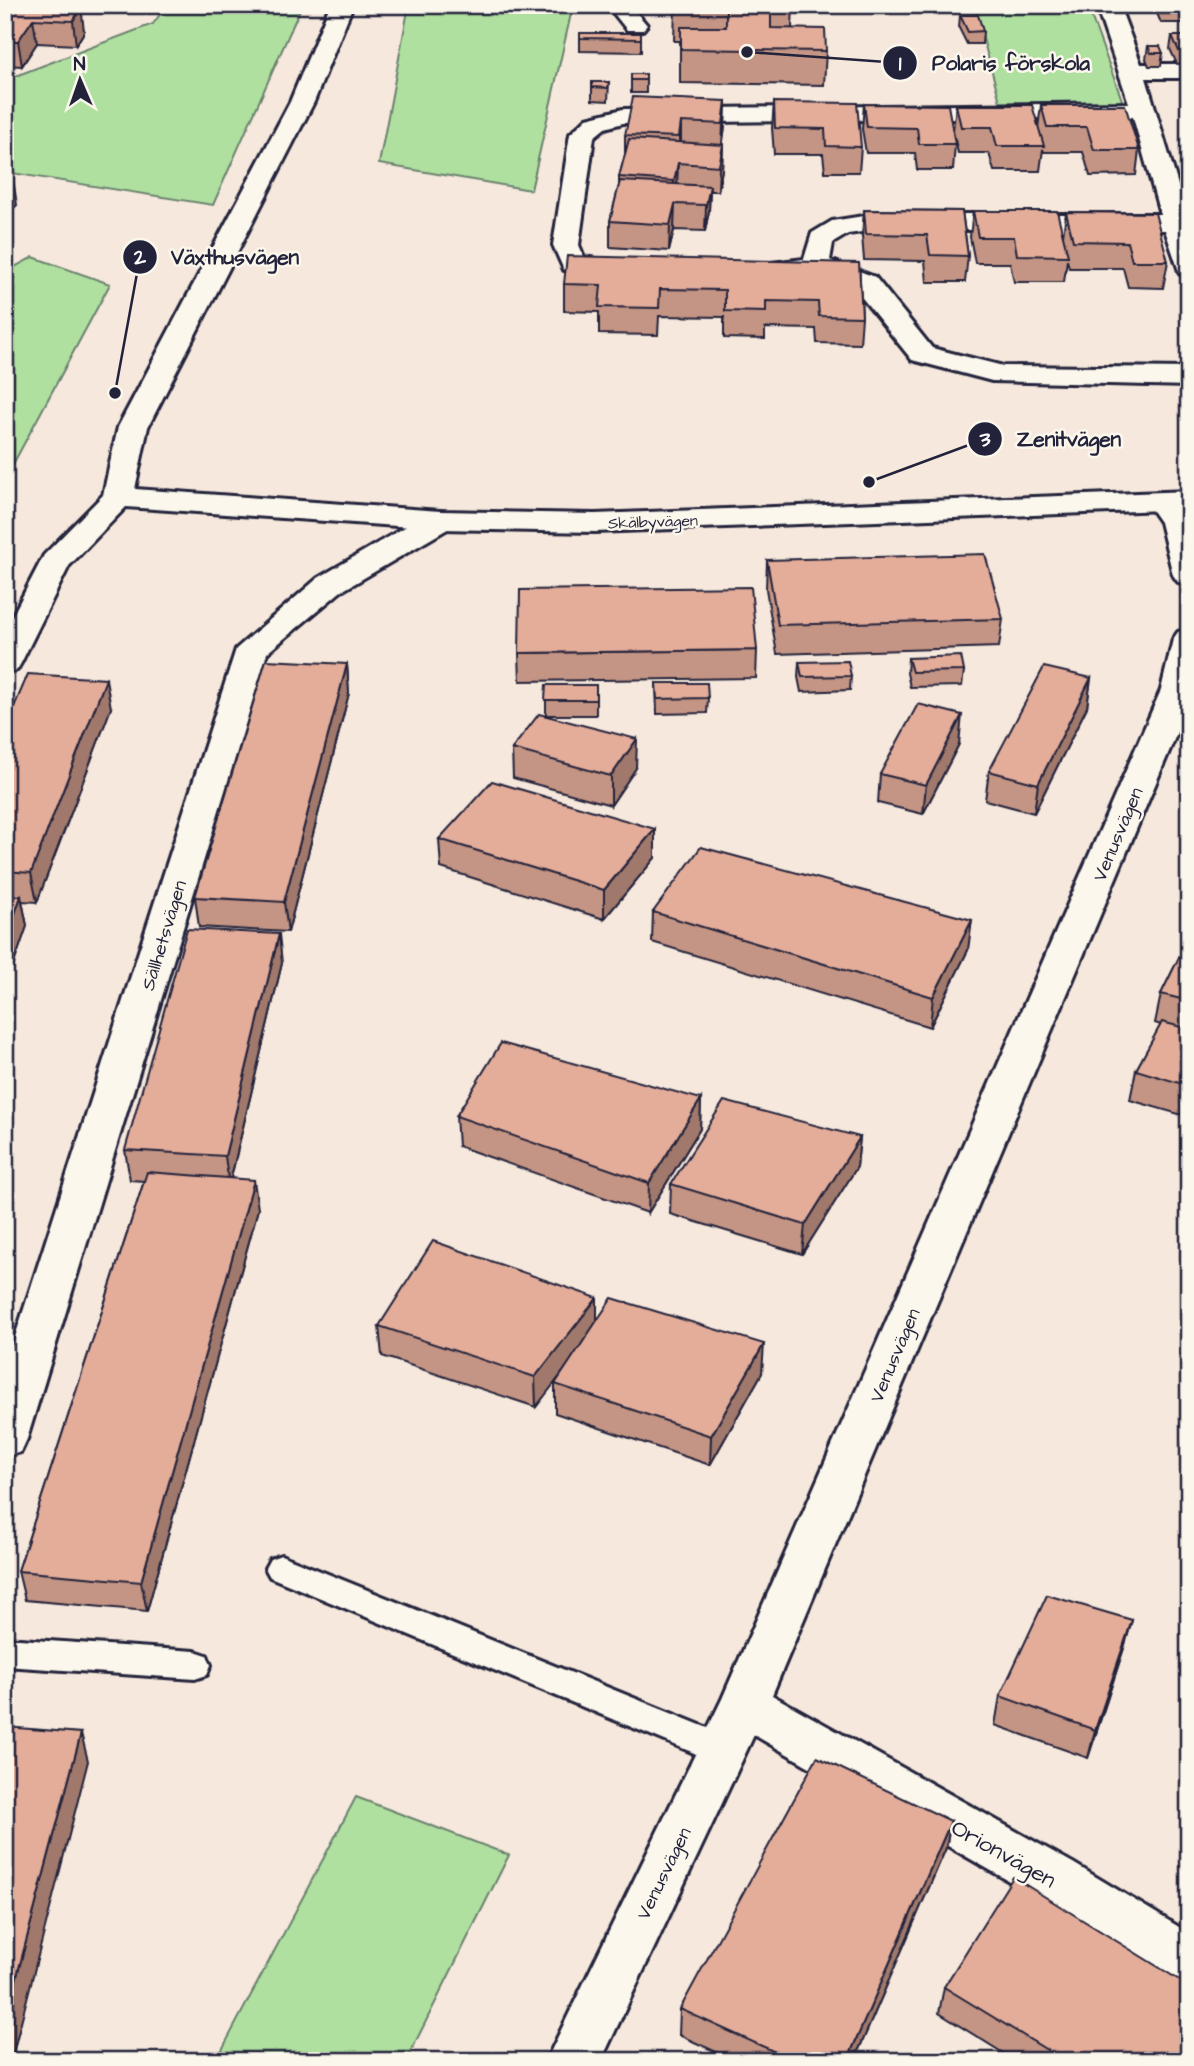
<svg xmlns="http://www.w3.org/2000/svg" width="1194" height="2066" font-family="'Architects Daughter',sans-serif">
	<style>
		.green { fill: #b0e0a0; stroke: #69816e; stroke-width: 2 }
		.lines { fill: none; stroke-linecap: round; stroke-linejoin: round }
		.lane-casing { stroke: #22223b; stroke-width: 6 }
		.street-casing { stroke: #22223b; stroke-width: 6 }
		.secondary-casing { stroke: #22223b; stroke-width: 6 }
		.lane { fill: #fbf7ec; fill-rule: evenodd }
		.street { fill: #fbf7ec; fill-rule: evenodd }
		.secondary { fill: #fbf7ec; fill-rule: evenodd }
		.wall { fill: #c49584; stroke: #22223b; stroke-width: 2 }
		.shaded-wall { fill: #a0796c; stroke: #22223b; stroke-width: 2 }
		.building { fill: #e4ad9a; stroke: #22223b; stroke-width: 2 }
		.labels { text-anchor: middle; stroke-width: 5; stroke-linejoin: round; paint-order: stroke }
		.far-street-label { font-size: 16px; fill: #22223b; stroke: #fbf7ec }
		.street-label { font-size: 19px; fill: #22223b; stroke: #fbf7ec }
		.near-street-label { font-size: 23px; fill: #22223b; stroke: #fbf7ec }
		.leader { fill: none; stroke: #22223b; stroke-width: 2.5 }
		.callout-dot { fill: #22223b; stroke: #fbf7ec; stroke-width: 2.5 }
		.mark-label { font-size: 21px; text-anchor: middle; font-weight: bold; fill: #fff }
		.callout-label { font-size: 21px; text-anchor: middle; font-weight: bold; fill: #22223b; stroke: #fbf7ec; stroke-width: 5; stroke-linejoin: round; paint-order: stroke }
	</style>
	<rect width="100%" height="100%" fill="#f6e8dc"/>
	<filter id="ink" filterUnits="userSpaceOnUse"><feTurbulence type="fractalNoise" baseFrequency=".0143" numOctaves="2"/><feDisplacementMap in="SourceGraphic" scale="14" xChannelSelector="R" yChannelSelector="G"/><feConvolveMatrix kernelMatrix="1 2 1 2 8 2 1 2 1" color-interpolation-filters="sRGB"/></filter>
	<g filter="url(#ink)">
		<g class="green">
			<polygon points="167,5 302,5 213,205 5,172 5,80 153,24"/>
			<polygon points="409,5 573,5 531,190 379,164"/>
			<polygon points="974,5 1087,5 1122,100 1109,107 1002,109"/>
			<polygon points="33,257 110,284 5,479 5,272"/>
			<polygon points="356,1797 509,1855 406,2061 216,2061"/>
		</g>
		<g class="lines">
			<g class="lane-casing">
				<g id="lane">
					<polygon points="281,1555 735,1739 740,1750 735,1761 723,1765 270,1577 265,1568 270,1559"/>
					<polygon points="5,1638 195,1651 207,1655 211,1665 207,1675 195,1679 5,1666"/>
				</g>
			</g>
			<g class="street-casing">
				<g id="street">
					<polygon points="607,5 630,5 647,25 643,30 627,30"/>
					<path d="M1096,5H1119L1141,64H1189V78H1146L1189,222V276L1180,274L1165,230H876L848,234L833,243L830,260L875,277L932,348L1003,366L1189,368V386L992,381L912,360L855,289L814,273L790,279L754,277L751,271L754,265L804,259L812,233L832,221L876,214H1160L1133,117L623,123L605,128L594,137L579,245L584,257L627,264L630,270L627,276C608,280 582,274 564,270L553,245L570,134L587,118L623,109L1129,103Z"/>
					<path d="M1161,493C1194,502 1189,554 1189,584L1178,582L1173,575L1160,522L1146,502L1150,496Z"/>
					<polygon points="440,511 451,513 455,520 451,527 340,592 267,653 27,1439 21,1452 5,1457 5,1368 236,649 318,578 429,513"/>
					<polygon points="1189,629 1189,704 772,1695 1073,1863 1189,1933 1189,1987 1170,1980 1037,1897 754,1735 601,2061 546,2061 722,1699 1161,690 1173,639 1178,632"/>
				</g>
			</g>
			<g class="secondary-casing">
				<polygon id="secondary" points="330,5 353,5 314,102 148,427 135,489 440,511 595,514 1189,491 1189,509 595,532 440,529 126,507 69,566 21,663 17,670 5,673 5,630 44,555 103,495 118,427 290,102"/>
			</g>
			<use href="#lane" class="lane"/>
			<use href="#street" class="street"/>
			<use href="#secondary" class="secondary"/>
		</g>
		<g class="wall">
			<polygon points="7,5 109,5 104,13 81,12 84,32 76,45 37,43 22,66 5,65 5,8"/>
			<polygon points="675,5 793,5 792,28 826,51 824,85 680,83 680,41 674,41"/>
			<polygon points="1156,5 1189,5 1189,23 1161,23 1156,11"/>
			<polygon points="960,15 983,31 982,44 967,44 959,28"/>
			<polygon points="580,33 641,33 641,52 580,51"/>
			<polygon points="1172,36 1189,36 1189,63 1177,64 1170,49"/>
			<polygon points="1148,46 1163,53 1161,66 1149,66 1146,59"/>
			<rect x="631" y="74" width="15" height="19"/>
			<polygon points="609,82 608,101 592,100 592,87"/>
			<polygon points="726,101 725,126 722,145 723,145 722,170 718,191 710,191 709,211 705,231 674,230 669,251 610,247 610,221 619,186 619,177 625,155 625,135"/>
			<polygon points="774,102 861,147 859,172 825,172 823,154 774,154 772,128"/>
			<polygon points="864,104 955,144 953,170 917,170 915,153 866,153 862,129"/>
			<polygon points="956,105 1038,128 1041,105 1139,150 1136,175 1090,176 1083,152 1044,152 1043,149 1040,171 994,171 989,153 958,153 953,131"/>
			<polygon points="864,210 962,211 968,256 965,282 927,282 925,261 864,260 862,236"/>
			<polygon points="973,211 1063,236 1066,212 1168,261 1163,288 1128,287 1123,268 1069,268 1067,260 1064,282 1014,282 1010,263 975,263 970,237"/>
			<polygon points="859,263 862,317 860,344 817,343 816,329 765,328 765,339 724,338 724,317 659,316 658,335 599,334 599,312 564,311 564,284"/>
			<polygon points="767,560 1003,619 999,647 777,654 766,589"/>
			<polygon points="757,650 756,678 520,681 519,653"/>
			<polygon points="908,658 964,671 962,686 910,687 907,673"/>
			<polygon points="799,662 851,676 850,690 801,692 798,677"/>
			<polygon points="347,664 349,693 288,932 199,927 195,897"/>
			<polygon points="1091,678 1087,707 1034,813 985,800 989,771"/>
			<polygon points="656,683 708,698 707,713 657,714"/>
			<rect x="546" y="685" width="50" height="30"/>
			<polygon points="111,708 37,902 22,901 27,926 5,989 5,728"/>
			<polygon points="959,744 923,814 878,803 880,774"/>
			<polygon points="512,749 636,768 611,805 513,778"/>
			<polygon points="655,829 655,858 604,919 441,868 439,839"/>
			<polygon points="653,912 968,950 930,1027 652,942"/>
			<polygon points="1189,937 1189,1117 1130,1100 1136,1070 1161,1025 1155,1023 1161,994"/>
			<polygon points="282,963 231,1178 258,1209 147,1611 25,1600 18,1571 144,1181 130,1180 125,1150"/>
			<polygon points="701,1099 700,1129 648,1213 458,1146 456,1116"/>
			<polygon points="860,1137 857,1167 802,1254 670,1214 671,1184"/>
			<polygon points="597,1320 762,1373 710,1465 555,1413 555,1384 561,1374 536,1407 382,1356 379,1326"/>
			<polygon points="1189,1423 1189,1447 1183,1445"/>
			<polygon points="1132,1620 1124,1648 1088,1758 995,1725 1000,1696"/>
			<polygon points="951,1821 946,1848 854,2061 736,2061 679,2035 680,2009"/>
			<polygon points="944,1987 1189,2061 1016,2061 939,2013"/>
		</g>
		<g class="shaded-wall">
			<polygon points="76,5 81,5 84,32 76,45 73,21 77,14"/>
			<polygon points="103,5 109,5 104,13"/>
			<polygon points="33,19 37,43 22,66 18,41"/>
			<polygon points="726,101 725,126 722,149 723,124"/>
			<polygon points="681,122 681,147 678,163 679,137"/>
			<polygon points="723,145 722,170 718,191 719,166"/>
			<polygon points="678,163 677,189 673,206 674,181"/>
			<polygon points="13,179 17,205 5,216 5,186"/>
			<polygon points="710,186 709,211 705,231 706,205"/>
			<polygon points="675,204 674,230 669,251 670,225"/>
			<polygon points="347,664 349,693 288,932 284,902"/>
			<polygon points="1091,678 1087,707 1034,813 1038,784"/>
			<polygon points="106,679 111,708 37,902 31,873"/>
			<polygon points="962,715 959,744 923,814 926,785"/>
			<polygon points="637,739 636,768 611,805 611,776"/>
			<polygon points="655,829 655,858 604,919 604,890"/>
			<polygon points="21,896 27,926 5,989 5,942"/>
			<polygon points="972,920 968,950 930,1027 933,997"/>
			<polygon points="279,934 282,963 229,1186 225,1156"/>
			<polygon points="701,1099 700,1129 648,1213 649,1183"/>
			<polygon points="860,1137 857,1167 802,1254 805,1225"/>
			<polygon points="254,1180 258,1209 147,1611 141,1582"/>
			<polygon points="597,1298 597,1328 536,1407 535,1377"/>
			<polygon points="764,1344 762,1373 710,1465 711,1436"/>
			<polygon points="1132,1620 1124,1648 1088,1758 1095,1730"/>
			<polygon points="81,1733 88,1761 11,2061 5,2061 5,2021"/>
			<polygon points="951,1821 946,1848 854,2061 847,2061"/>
		</g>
		<g class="building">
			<polygon points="7,5 32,5 81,8 73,21 33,19 18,41 5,41 5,8"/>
			<polygon points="675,5 793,5 793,9 771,8 771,28 825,29 826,51 681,49 681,27 726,27 726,7 675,7"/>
			<polygon points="960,15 978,15 983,31 968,32"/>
			<polygon points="580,33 641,33 641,39 580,38"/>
			<polygon points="1172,36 1189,36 1189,51 1179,51"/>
			<polygon points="1148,46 1160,46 1163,53 1151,53"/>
			<rect x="631" y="74" width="15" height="6"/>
			<polygon points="592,82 609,82 608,88 592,87"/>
			<polygon points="633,97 726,101 723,124 681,122 679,137 625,135"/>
			<polygon points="774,102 857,103 861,147 826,146 825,129 775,128"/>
			<polygon points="864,104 948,105 955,144 919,144 917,128 867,127"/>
			<polygon points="956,105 1032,105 1044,146 997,146 992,127 961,127"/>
			<polygon points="1041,105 1125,105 1139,150 1094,150 1087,127 1047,127"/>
			<polygon points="629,139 723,145 719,166 678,163 674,181 619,177"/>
			<polygon points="5,178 13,179 5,186"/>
			<polygon points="620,181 710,186 706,205 675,204 670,225 610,221"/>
			<polygon points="864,210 962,211 968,256 930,255 927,235 866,234"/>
			<polygon points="973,211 1057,211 1068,256 1017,255 1014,237 978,237"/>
			<polygon points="1066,212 1155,213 1168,261 1132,261 1127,242 1073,241"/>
			<polygon points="567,256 859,263 862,317 819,316 818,302 766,301 766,312 725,311 725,290 660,289 659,308 599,307 601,285 564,284"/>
			<polygon points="985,554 1003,619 778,625 767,560"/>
			<polygon points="751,587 757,650 519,653 520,590"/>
			<polygon points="961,656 964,671 912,672 908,658"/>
			<polygon points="266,660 347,664 284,902 195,897"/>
			<polygon points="848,661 851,676 802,677 799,662"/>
			<polygon points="1044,667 1091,678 1038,784 989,771"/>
			<polygon points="28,674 106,679 31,873 5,871 5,728"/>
			<polygon points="656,683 707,683 708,698 657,699"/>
			<polygon points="546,685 596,685 596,700 545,700"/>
			<polygon points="918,704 962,715 926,785 880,774"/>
			<polygon points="539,714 637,739 611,776 512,749"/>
			<polygon points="492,781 655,829 604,890 439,839"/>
			<polygon points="701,847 972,920 933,997 653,912"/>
			<polygon points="5,896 21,896 5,942"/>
			<polygon points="187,929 279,934 225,1156 125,1150"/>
			<polygon points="1189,937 1189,1001 1161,994"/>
			<polygon points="1162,1022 1189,1029 1189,1086 1136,1070"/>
			<polygon points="501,1043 701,1099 649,1183 456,1116"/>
			<polygon points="724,1101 860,1137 805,1225 671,1184"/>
			<polygon points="147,1172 254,1180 141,1582 18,1571"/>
			<polygon points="433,1241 597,1298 535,1377 379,1326"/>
			<polygon points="612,1298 764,1344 711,1436 555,1384"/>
			<polygon points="1047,1595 1132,1620 1095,1730 1000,1696"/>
			<polygon points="5,1727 81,1733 5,2021"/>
			<polygon points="817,1757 951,1821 847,2061 795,2061 680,2009"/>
			<polygon points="1013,1877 1189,1986 1189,2061 1065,2061 944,1987"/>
		</g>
	</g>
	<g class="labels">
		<g class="far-street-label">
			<text transform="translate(653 521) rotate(-2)" y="6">Skälbyvägen</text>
		</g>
		<g class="street-label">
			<text transform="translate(1117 834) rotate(-67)" y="7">Venusvägen</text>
			<text transform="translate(163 935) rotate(-73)" y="7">Sällhetsvägen</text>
			<text transform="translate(894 1355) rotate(-67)" y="7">Venusvägen</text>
			<text transform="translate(663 1873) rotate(-64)" y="7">Venusvägen</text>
		</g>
		<g class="near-street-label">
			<text transform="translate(1004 1853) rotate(29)" y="8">Orionvägen</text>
		</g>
	</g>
	<path class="leader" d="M747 52L900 63M115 393L140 257M869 482L985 439"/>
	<g class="callout-dot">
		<circle cx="747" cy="52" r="7"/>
		<circle cx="115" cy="393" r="7"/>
		<circle cx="869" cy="482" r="7"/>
		<circle cx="900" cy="63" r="18"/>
		<circle cx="140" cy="257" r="18"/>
		<circle cx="985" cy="439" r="18"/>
	</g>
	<g class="mark-label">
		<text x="900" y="70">1</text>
		<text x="140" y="264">2</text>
		<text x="985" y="446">3</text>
	</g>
	<g class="callout-label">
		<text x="1011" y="70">Polaris förskola</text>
		<text x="235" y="264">Växthusvägen</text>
		<text x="1069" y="446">Zenitvägen</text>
	</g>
	<rect width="1194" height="2066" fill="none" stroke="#fbf7ec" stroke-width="28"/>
	<rect x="14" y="14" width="1166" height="2038" fill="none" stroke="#22223b" stroke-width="2.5" filter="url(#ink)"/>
	<g transform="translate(80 80) rotate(358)" stroke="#fbf7ec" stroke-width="5" paint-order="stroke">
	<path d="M0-5L12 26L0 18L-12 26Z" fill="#22223b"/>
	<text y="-10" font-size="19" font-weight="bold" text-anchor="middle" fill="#22223b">N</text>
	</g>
</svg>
